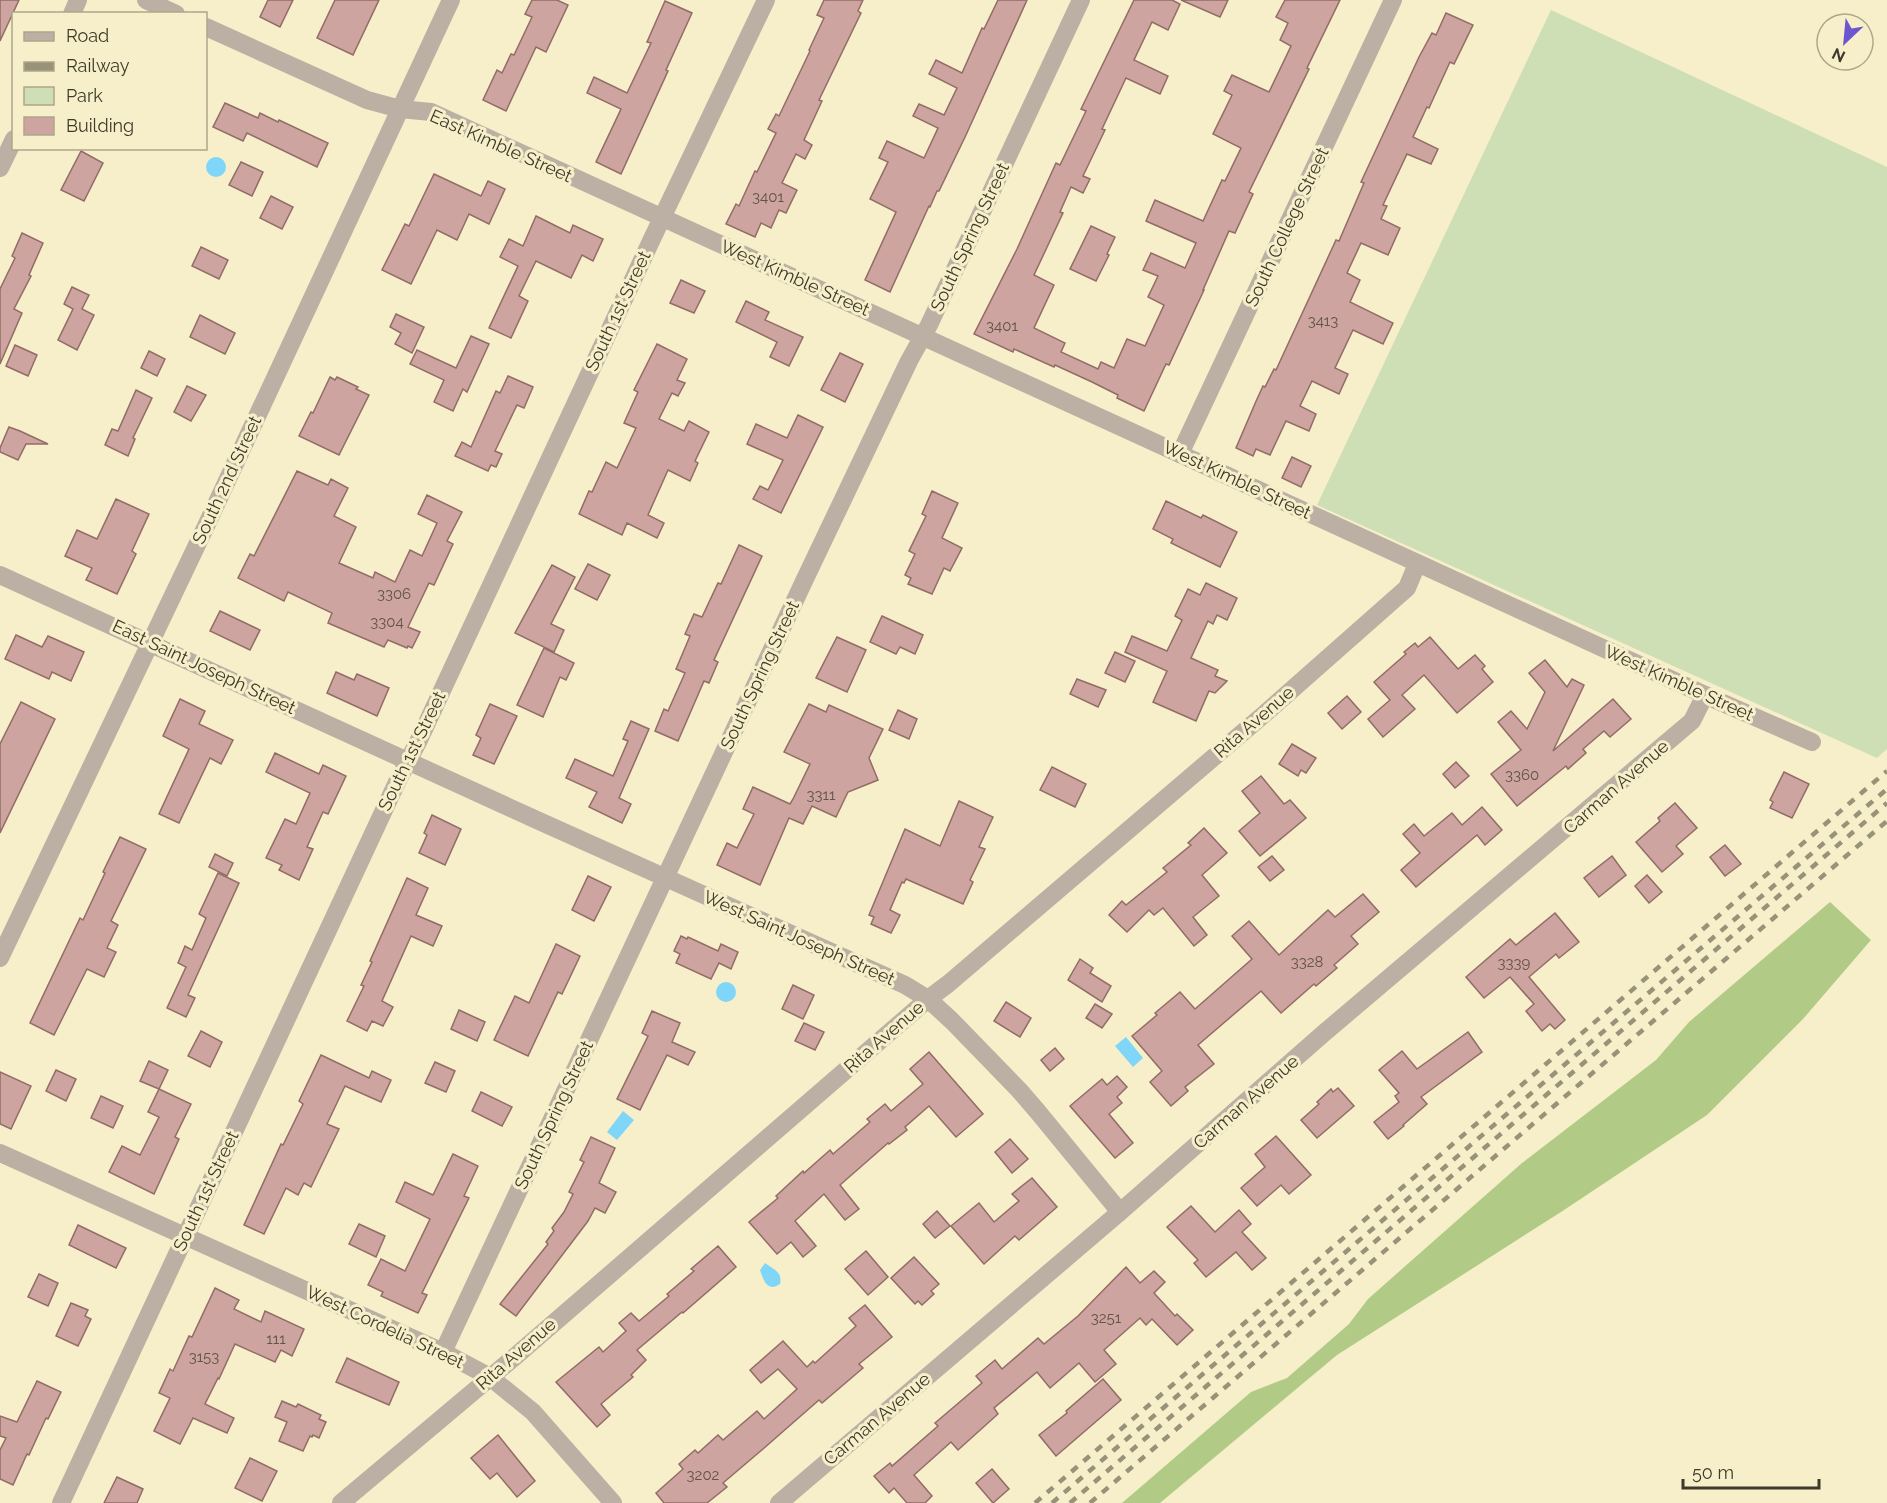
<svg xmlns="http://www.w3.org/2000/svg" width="1887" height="1503" font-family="Raleway,sans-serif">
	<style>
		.green { fill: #cedeb5 }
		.forest { fill: #b1cb87 }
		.water { fill: #80d6f8 }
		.building { fill: #cda49f; stroke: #926c67; stroke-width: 1.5 }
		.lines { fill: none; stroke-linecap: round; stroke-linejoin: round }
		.minor { stroke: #bcafa4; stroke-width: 18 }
		.rail { stroke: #979278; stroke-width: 4.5; stroke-dasharray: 8 8; stroke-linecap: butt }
		.labels { text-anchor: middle; stroke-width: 6; stroke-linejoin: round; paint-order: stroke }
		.number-label { font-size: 15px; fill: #615448 }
		.street-label { font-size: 18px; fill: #3d3a2b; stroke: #f7efc9 }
	</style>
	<rect width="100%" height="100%" fill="#f7efc9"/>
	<polygon class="green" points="1551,10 1887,167 1887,749 1877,758 1317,505"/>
	<polygon class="forest" points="1830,902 1871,940 1803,1019 1707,1115 1561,1212 1337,1355 1160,1503 1122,1503 1251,1392 1287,1378 1349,1324 1368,1299 1522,1163 1656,1060 1689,1022"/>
	<g class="water">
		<circle cx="216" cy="167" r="10"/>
		<circle cx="726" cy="992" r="10"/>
		<polygon points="1126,1037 1143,1058 1133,1067 1115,1046"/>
		<polygon points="623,1111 634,1120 617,1140 607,1132"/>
		<path d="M765,1263C773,1269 783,1272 780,1284C767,1293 763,1279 760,1270Z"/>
	</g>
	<g class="building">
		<polygon points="0,0 19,0 0,41"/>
		<polygon points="268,0 293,0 280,27 260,17"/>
		<polygon points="335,0 379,0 353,55 317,38"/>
		<polygon points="532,0 557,0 568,5 546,52 536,47 506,111 483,100 497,70 502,73 511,54 514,55 532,17 525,14"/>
		<polygon points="824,0 863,0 858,11 861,13 819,100 822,101 804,140 812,145 805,159 796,154 782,183 797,190 786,213 779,210 771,228 761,223 755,237 726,224 736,204 739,206 755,171 757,172 776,133 768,129 776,114 779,116 810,51 809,50 824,18 817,15"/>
		<polygon points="998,0 1027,0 966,135 939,191 937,191 930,207 929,206 890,292 865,280 896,212 870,199 888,162 879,158 887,141 924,158 938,128 913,116 919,104 944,115 957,88 929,74 936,60 962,73 982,28 984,29"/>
		<polygon points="1134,0 1172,0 1180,4 1168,30 1152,22 1134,60 1168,76 1160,94 1126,78 1102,129 1105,130 1083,176 1090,179 1083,193 1071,187 1060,212 1063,213 1034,275 1054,285 1034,328 1065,343 1061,352 1098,369 1101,362 1114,368 1127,339 1145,346 1164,305 1148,297 1158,276 1143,270 1151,253 1185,268 1196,243 1146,221 1155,200 1203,221 1222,180 1225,181 1241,148 1213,134 1232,95 1224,91 1232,75 1269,92 1291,46 1280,40 1288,23 1276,17 1285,0 1340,0 1307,68 1309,69 1249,192 1253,194 1235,233 1229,231 1203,290 1204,290 1169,365 1166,364 1144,411 1117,398 1118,395 1092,382 1055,365 1054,367 1014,349 1013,352 974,334 1017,249 1056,163 1060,165 1086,111 1081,109"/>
		<polygon points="1181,0 1228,0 1220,17"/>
		<polygon points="665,1 692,13 666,70 668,71 621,174 596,162 621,109 587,93 594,77 627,93 651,43 647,42"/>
		<polygon points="1446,13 1473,25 1454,64 1450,62 1429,108 1427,107 1413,137 1438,149 1431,164 1407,154 1383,205 1387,206 1381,219 1400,228 1388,255 1361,243 1347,273 1360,280 1350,302 1393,323 1383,344 1353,330 1335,368 1348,374 1339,394 1312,381 1300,406 1316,414 1309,431 1286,421 1270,455 1256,449 1253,456 1236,448 1257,399 1263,386 1265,387 1274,369 1276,370 1336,240 1339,241 1364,183 1361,182 1419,57 1432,33 1436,35"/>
		<polygon points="225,103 258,118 260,113 278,122 279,120 328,143 317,167 247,133 243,141 213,127"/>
		<polygon points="81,151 103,163 84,201 61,190"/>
		<polygon points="241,162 263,172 252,196 229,185"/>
		<polygon points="434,174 481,196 488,181 505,189 489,224 469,214 457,240 437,230 411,284 382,270 405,224 409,226"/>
		<polygon points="271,196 293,207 282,229 260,218"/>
		<polygon points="536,216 570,233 573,225 603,239 593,261 582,255 571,278 536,261 519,296 528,301 511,338 489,328 518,266 500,257 509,239 523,246"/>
		<polygon points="1091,226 1115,237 1107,254 1109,255 1096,281 1070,269"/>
		<polygon points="22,233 43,243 29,275 31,276 14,309 22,313 0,364 0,289 15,258 12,256"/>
		<polygon points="201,247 228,260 219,279 192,266"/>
		<polygon points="681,280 705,291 694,313 670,303"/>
		<polygon points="72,287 89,295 82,309 94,315 77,350 58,340 73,309 64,304"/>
		<polygon points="746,301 769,312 765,320 803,337 789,366 770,357 777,342 736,322"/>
		<polygon points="396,314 424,327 412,353 395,344 401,333 390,327"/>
		<polygon points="200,315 235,333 225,354 190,337"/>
		<polygon points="471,336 489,344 467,392 463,389 453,411 434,402 444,380 410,364 417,350 456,368"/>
		<polygon points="657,344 687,359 677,380 685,383 678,396 672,393 659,419 684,431 689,421 709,432 695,461 698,463 690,481 668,470 648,515 664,523 657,538 627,523 622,535 579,514 589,491 592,492 606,462 617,468 636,428 624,423 638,392 634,390"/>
		<polygon points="15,345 37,355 28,376 6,366"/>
		<polygon points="149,351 165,359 157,376 141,368"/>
		<polygon points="840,353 863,364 845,402 821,390"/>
		<polygon points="508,376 533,387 524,408 517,405 495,451 502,454 496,467 491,465 488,471 455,456 462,442 471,447 496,391 500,393"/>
		<polygon points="330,377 335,380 337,377 358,387 356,389 369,395 339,455 299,436 311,412 313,413"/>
		<polygon points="187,386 206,395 191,421 174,412"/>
		<polygon points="136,390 152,398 133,438 135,439 128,456 105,445 112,429 118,431"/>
		<polygon points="798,415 823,427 781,513 753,499 760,486 768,490 783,460 747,444 756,424 787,438"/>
		<polygon points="9,427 20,431 48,444 26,444 18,460 0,452 0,448"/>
		<polygon points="1292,457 1311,466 1301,487 1282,478"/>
		<polygon points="297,471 328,485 331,479 348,488 334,516 356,527 339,563 373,578 375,572 395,582 410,550 422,556 437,523 418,514 427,495 462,512 447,541 453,544 434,585 429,583 408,627 420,632 412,648 408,646 407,648 388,640 384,647 328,623 332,613 288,592 284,601 238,578 250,554 254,556"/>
		<polygon points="932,491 958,503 942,538 962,548 950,571 944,568 932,594 908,584 911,578 905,575 915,554 909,551 926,516 922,514"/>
		<polygon points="116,499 149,514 132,551 136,554 117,594 86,580 92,568 65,556 77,530 97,539"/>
		<polygon points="1166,501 1201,518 1203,515 1237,532 1220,567 1171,543 1173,539 1153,529"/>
		<polygon points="739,545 762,556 714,660 718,662 709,683 704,681 678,741 655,731 664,709 668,711 685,673 676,669 690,636 685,634 694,614 702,617 718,583 721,584"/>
		<polygon points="588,564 610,575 597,600 575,589"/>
		<polygon points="552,565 575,577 551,624 564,630 554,652 515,633"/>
		<polygon points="1206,583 1237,598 1227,620 1217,615 1213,624 1208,621 1191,658 1218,670 1215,676 1227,681 1215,693 1209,691 1196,721 1153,702 1167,671 1125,652 1132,636 1167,651 1182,620 1175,616 1188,589 1200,595"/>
		<polygon points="220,611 260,630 250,650 210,631"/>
		<polygon points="882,616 923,635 915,654 900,647 896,654 870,642"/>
		<polygon points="16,635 42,647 48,636 84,652 71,681 52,672 49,679 5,659"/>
		<polygon points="837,637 866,650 847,692 816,678"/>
		<polygon points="1430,637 1458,669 1475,655 1485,666 1482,669 1493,682 1457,713 1424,675 1402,695 1415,709 1383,737 1368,719 1390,700 1374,682 1406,654 1404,652 1415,643 1418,647"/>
		<polygon points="544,648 574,663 566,680 560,677 543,717 517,705"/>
		<polygon points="1115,652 1135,661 1125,682 1105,673"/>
		<polygon points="1545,660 1567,687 1572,679 1584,685 1553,751 1613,699 1631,719 1610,737 1604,731 1583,749 1586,753 1568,769 1566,766 1517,806 1491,774 1521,750 1498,722 1511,711 1527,729 1545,692 1529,673"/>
		<polygon points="336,672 354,680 357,674 389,688 377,716 327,693"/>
		<polygon points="1077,679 1106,690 1098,707 1070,694"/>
		<polygon points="1347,696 1361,712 1342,729 1328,713"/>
		<polygon points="180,699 205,711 199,724 233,740 221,764 210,758 179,823 159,814 189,749 163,736"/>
		<polygon points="21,702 55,719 0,833 0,744"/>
		<polygon points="490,704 517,716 494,764 473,755 481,738 476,735"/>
		<polygon points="809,704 826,712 829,705 883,729 869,758 878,780 848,792 836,817 812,806 803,824 789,818 760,885 717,865 727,843 737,848 754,814 743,809 753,787 790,804 793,799 810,764 784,752"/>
		<polygon points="898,710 917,719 909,739 889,730"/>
		<polygon points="631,721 649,729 619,798 631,804 622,823 589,807 597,792 566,778 575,759 613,776 628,741 623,739"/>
		<polygon points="1292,744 1316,758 1306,773 1301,770 1298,776 1279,764"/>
		<polygon points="275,753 319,774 323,765 346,776 328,814 323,812 307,847 313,849 299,880 279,870 282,865 266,858 285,819 296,824 310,793 266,772"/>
		<polygon points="1456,762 1469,776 1455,788 1443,774"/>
		<polygon points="1052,767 1086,784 1075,807 1040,790"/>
		<polygon points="1784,772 1809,784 1792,818 1770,808 1773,802 1770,800"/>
		<polygon points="1261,776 1284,804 1290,800 1306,818 1260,856 1239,831 1260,813 1242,791"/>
		<polygon points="959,801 993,817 979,847 985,849 970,880 973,882 963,904 906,879 904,883 902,882 890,910 900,915 891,933 871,924 874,917 869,915 905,829 940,846"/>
		<polygon points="1675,803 1697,828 1676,846 1683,854 1662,872 1636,842 1660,821 1658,818"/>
		<polygon points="1482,807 1502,830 1485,845 1477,835 1416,887 1401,870 1420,853 1403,834 1414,824 1424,836 1452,813 1462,825"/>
		<polygon points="432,815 461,829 445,865 419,853 427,835 424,833"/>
		<polygon points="1204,828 1227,853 1202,875 1219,896 1193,917 1207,935 1194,946 1163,908 1154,915 1149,910 1127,932 1109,915 1122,901 1126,905 1167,872 1163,868 1191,845 1188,843"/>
		<polygon points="120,837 146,849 111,921 118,925 107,948 116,952 104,977 87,969 54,1035 30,1023 80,918 83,920 105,873 103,872"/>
		<polygon points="1725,845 1741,864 1725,876 1710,857"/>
		<polygon points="215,854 233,863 227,876 209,867"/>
		<polygon points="1272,856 1284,870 1270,881 1258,867"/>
		<polygon points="1612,856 1626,875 1599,897 1584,878"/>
		<polygon points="218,873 239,883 188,995 195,998 186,1017 167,1008 186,967 178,963 185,946 192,950 206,918 199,914"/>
		<polygon points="1647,875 1662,892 1649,903 1635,886"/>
		<polygon points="588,876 611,887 594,921 572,910"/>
		<polygon points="407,878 428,888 416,915 442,926 433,946 411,936 382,1001 393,1007 383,1026 372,1021 367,1031 347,1021 364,986 361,985 372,962 370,961"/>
		<polygon points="1363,894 1379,912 1351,936 1358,944 1334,965 1337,968 1316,986 1314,984 1281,1013 1261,991 1198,1045 1214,1064 1185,1087 1188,1091 1171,1106 1150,1082 1162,1071 1132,1036 1157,1015 1155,1013 1180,992 1195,1009 1252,959 1232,936 1249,921 1279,955 1328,910 1335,917"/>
		<polygon points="1555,913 1579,942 1559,958 1556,954 1529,977 1565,1020 1555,1029 1550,1024 1542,1031 1526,1011 1534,1004 1510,977 1484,998 1466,977 1510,939 1516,945"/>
		<polygon points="681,936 687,939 688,937 718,951 721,944 738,952 731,969 719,963 711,979 676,963 680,954 674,951"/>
		<polygon points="556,944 580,956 562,994 558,992 528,1056 494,1040 515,996 529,1003"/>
		<polygon points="1080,959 1093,968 1090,973 1111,986 1102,1002 1068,980"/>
		<polygon points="793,985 814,995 803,1019 782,1009"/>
		<polygon points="1006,1002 1031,1018 1020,1037 994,1021"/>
		<polygon points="1095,1004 1112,1014 1102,1028 1086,1018"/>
		<polygon points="459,1010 485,1022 477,1041 451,1029"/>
		<polygon points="652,1011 680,1023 672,1042 695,1052 688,1065 667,1055 640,1110 617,1099 648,1036 642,1033"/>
		<polygon points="804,1023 824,1032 815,1050 795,1041"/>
		<polygon points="201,1031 222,1042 210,1067 188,1056"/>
		<polygon points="1468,1032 1482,1052 1421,1097 1427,1104 1403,1125 1404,1126 1388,1139 1374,1122 1399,1102 1395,1096 1399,1093 1379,1070 1402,1051 1417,1069"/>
		<polygon points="1055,1048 1064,1059 1050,1071 1041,1060"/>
		<polygon points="929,1052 983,1114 956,1137 929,1106 905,1127 907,1130 889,1144 888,1143 840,1185 859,1209 845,1220 824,1194 795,1221 816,1246 803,1257 791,1242 777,1254 749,1222 778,1198 776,1196 803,1171 804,1173 830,1150 833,1154 870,1122 867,1119 885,1104 891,1111 923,1084 910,1069"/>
		<polygon points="321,1055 369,1078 372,1071 391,1080 381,1102 345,1086 327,1124 339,1129 311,1187 304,1183 298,1195 286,1188 264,1234 244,1225 281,1144 283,1145 303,1104 299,1101"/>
		<polygon points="149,1061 168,1070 159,1089 140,1081"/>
		<polygon points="435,1062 455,1071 446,1092 425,1083"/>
		<polygon points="56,1070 76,1079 66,1101 46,1091"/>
		<polygon points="0,1072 31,1086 11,1129 0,1124"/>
		<polygon points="1117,1076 1127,1087 1117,1097 1122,1103 1109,1114 1133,1143 1115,1158 1070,1106 1102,1079 1107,1085"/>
		<polygon points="1338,1088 1354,1106 1317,1138 1301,1120 1319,1104 1317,1102 1331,1089 1333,1092"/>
		<polygon points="159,1089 191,1104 175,1137 179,1139 154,1194 109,1172 122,1146 140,1155 159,1117 148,1112"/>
		<polygon points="481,1092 512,1107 502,1126 472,1111"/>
		<polygon points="101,1096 123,1106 113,1128 91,1118"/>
		<polygon points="1276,1136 1311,1175 1289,1194 1281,1185 1257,1206 1241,1188 1265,1167 1255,1154"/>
		<polygon points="591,1137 615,1148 599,1183 616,1192 605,1213 595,1208 588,1221 516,1316 500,1304 548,1244 546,1242 554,1231 552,1228 564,1212 573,1194 569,1192 584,1162 580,1160"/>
		<polygon points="1010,1139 1028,1159 1012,1173 995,1152"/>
		<polygon points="453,1154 478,1166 464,1196 469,1198 422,1293 427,1295 418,1313 381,1296 383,1292 368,1285 381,1259 405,1271 430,1219 396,1202 405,1182 433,1195"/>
		<polygon points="1032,1178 1057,1207 1019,1240 1015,1236 984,1264 951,1226 979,1203 994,1222 1019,1201 1012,1194"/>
		<polygon points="1191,1206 1215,1232 1239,1210 1251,1224 1242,1232 1266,1258 1252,1270 1236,1252 1206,1277 1194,1263 1198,1260 1167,1227"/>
		<polygon points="937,1211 950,1226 935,1238 923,1224"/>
		<polygon points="359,1224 385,1236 376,1257 349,1244"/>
		<polygon points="78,1225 126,1248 116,1268 69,1245"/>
		<polygon points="718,1246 736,1267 683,1313 682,1312 637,1350 646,1360 631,1375 633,1377 601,1404 610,1415 597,1427 556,1382 599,1347 603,1352 626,1331 619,1323 631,1313 639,1321 669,1296 667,1294 694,1271 691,1269"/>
		<polygon points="866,1251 888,1277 868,1295 845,1269"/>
		<polygon points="914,1257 939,1284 931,1291 934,1294 922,1305 918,1301 915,1304 891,1278"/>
		<polygon points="1126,1267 1140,1283 1154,1271 1165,1282 1154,1293 1175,1316 1177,1314 1193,1330 1177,1345 1152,1319 1146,1325 1140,1318 1104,1350 1116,1364 1095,1382 1079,1363 1050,1388 1037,1372 994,1408 998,1414 958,1450 951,1442 914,1475 932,1496 925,1503 907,1503 894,1488 889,1493 874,1476 890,1463 892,1466 938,1426 935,1423 982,1383 976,1376 995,1360 1002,1369 1038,1338 1044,1344 1078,1316"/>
		<polygon points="39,1274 58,1283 48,1306 28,1297"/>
		<polygon points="215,1288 239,1300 234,1309 261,1322 265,1311 304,1329 292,1356 281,1350 275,1362 235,1344 219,1379 218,1378 205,1404 234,1418 227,1433 193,1418 180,1444 154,1431 170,1398 159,1393 170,1369 173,1371 189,1336 192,1337"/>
		<polygon points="71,1303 88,1310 85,1316 91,1319 78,1346 56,1336"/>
		<polygon points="865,1305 892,1337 859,1364 863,1368 822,1403 819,1400 763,1449 723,1483 727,1487 707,1503 664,1503 656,1493 683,1469 679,1464 695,1450 698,1453 718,1435 723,1440 757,1411 764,1419 797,1389 778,1369 761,1383 750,1370 783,1341 807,1367 813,1361 815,1363 856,1326 849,1318"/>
		<polygon points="347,1358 399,1382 389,1405 336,1382"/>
		<polygon points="1103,1379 1121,1400 1056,1456 1039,1435 1067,1413 1066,1411"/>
		<polygon points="37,1381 61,1392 48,1419 46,1418 29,1455 27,1454 13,1485 0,1479 0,1450 6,1438 0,1436 0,1416 17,1422"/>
		<polygon points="282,1401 296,1407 298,1404 321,1415 319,1419 326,1422 319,1438 313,1435 312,1437 310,1436 303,1451 279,1441 287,1422 275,1417"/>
		<polygon points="498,1435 535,1481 517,1497 497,1473 490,1479 471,1458"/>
		<polygon points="250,1458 277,1471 262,1501 235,1488"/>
		<polygon points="992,1469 1009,1489 993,1503 976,1483"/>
		<polygon points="117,1477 143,1489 137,1503 104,1503"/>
	</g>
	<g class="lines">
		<g class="minor">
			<polyline points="146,0 176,14"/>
			<polyline points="72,14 78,0"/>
			<polyline points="206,27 367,100 400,109 431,112 1180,454 1716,700 1812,742"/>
			<polyline points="0,168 14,139"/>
			<polyline points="1180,454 1393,0"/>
			<polyline points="0,575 539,821 905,985 928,999 952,1021 1019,1090 1038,1112 1120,1212"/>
			<polyline points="0,958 206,526 451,0"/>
			<polyline points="0,1153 443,1352 490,1377 533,1412 613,1503"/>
			<polyline points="443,1352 805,579 909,361 929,325 1081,0"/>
			<polyline points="61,1503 398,780 419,740 651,241 766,0"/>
			<polyline points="341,1503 518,1354 928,999 948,984 1262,716 1407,588 1417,564"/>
			<polyline points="779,1503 1120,1212 1324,1033 1692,721 1705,695"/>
		</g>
		<g class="rail">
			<polyline points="1035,1503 1887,771"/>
			<polyline points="1052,1503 1887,789"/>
			<polyline points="1070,1503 1887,803"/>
			<polyline points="1090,1503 1887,821"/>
		</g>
	</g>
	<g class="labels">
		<g class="number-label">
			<text x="768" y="202">3401</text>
			<text x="1323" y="326">3413</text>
			<text x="1002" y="331">3401</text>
			<text x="394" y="599">3306</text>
			<text x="387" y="627">3304</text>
			<text x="1522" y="780">3360</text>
			<text x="821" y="800">3311</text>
			<text x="1307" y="967">3328</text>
			<text x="1514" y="968">3339</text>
			<text x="1106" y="1323">3251</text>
			<text x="276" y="1344">111</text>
			<text x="204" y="1362">3153</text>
			<text x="703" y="1480">3202</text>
		</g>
		<g class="street-label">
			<text transform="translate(501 146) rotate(24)" y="6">East Kimble Street</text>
			<text transform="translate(1287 227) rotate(-65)" y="6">South College Street</text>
			<text transform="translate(970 237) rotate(-65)" y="6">South Spring Street</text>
			<text transform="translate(795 278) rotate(24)" y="6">West Kimble Street</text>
			<text transform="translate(618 311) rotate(-65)" y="6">South 1st Street</text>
			<text transform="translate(227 480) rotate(-65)" y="6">South 2nd Street</text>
			<text transform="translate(1237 480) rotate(25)" y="6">West Kimble Street</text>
			<text transform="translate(204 667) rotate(25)" y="6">East Saint Joseph Street</text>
			<text transform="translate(760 675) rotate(-65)" y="6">South Spring Street</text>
			<text transform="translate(1679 683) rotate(24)" y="6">West Kimble Street</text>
			<text transform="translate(1254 722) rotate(-41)" y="6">Rita Avenue</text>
			<text transform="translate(412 751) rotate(-64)" y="6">South 1st Street</text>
			<text transform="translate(1616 787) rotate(-41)" y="6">Carman Avenue</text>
			<text transform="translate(799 938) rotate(24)" y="6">West Saint Joseph Street</text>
			<text transform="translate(884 1037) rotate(-41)" y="6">Rita Avenue</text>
			<text transform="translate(1246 1102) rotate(-41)" y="6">Carman Avenue</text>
			<text transform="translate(554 1115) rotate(-65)" y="6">South Spring Street</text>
			<text transform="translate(206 1191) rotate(-65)" y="6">South 1st Street</text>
			<text transform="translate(385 1327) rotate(25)" y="6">West Cordelia Street</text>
			<text transform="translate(516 1354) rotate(-41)" y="6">Rita Avenue</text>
			<text transform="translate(877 1419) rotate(-40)" y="6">Carman Avenue</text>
		</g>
	</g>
	<rect x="12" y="12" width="195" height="138" fill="#f7efc9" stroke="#ada78a" stroke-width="1.5"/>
	<rect x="24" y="32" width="30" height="9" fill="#bcafa4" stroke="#ada78a" stroke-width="1.5"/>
	<text x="66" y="42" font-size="18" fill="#3d3a2b">Road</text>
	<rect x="24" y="62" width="30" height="9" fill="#979278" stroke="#ada78a" stroke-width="1.5"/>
	<text x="66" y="72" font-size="18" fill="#3d3a2b">Railway</text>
	<rect x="24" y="87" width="30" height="18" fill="#cedeb5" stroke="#ada78a" stroke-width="1.5"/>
	<text x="66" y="102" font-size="18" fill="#3d3a2b">Park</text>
	<rect x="24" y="117" width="30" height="18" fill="#cda49f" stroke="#ada78a" stroke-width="1.5"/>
	<text x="66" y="132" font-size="18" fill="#3d3a2b">Building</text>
	<g transform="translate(1845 42) rotate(206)"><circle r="28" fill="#f7efc9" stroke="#ada78a" stroke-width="1.5"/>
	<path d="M0-4.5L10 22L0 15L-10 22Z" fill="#6b56d0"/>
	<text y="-9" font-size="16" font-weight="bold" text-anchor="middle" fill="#3d3a2b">N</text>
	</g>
	<path d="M1683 1479v9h136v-9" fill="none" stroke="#3d3a2b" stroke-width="3"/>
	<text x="1692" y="1479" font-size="18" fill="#3d3a2b" stroke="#f7efc9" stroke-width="4.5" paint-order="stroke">50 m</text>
</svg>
